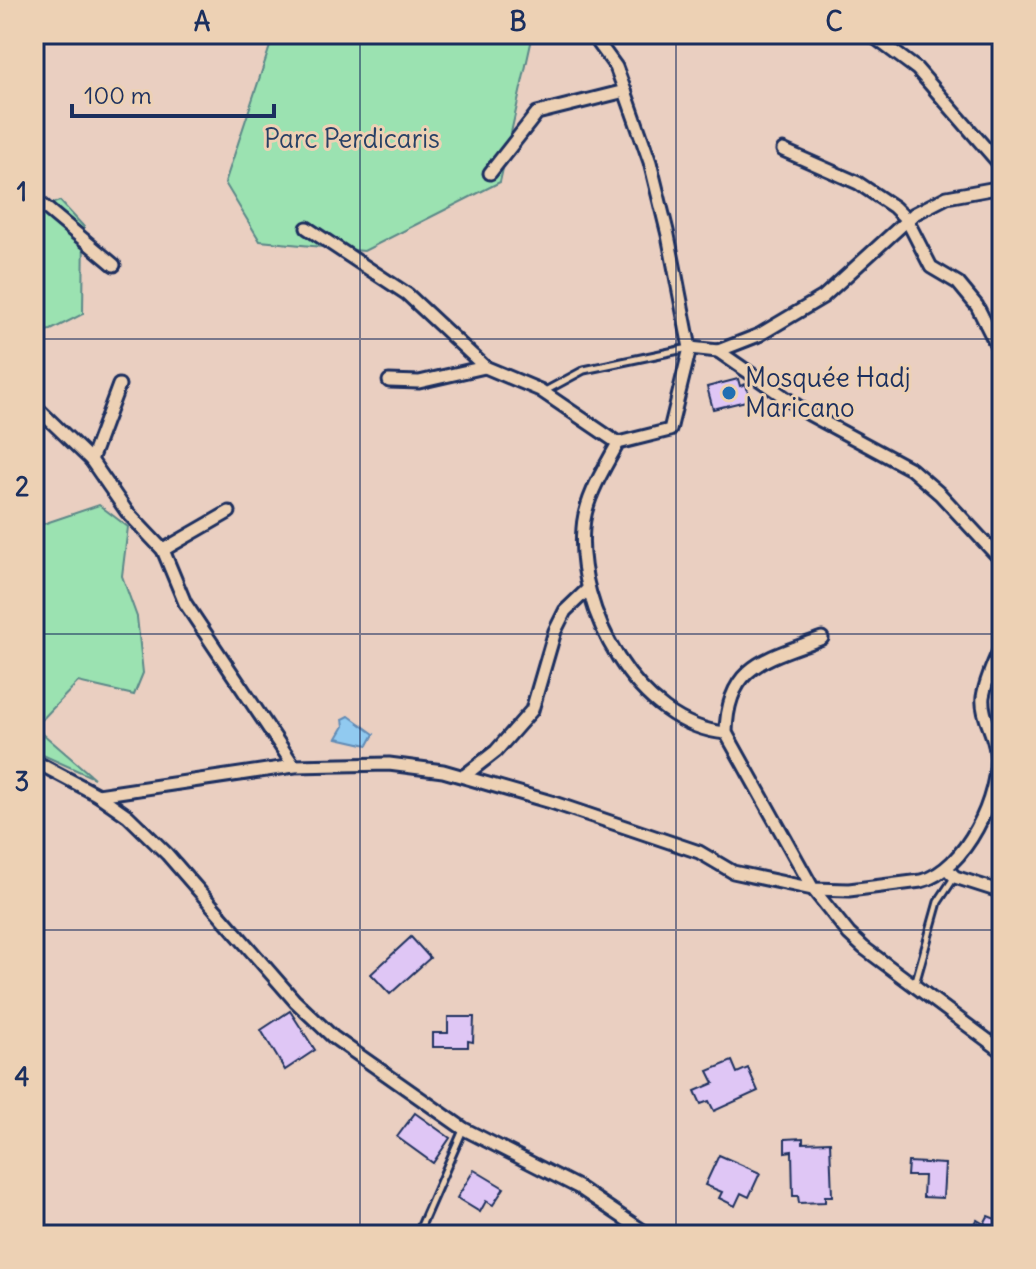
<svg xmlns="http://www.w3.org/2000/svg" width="1036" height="1269" font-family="Delius,sans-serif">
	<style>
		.green { fill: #9be2b1; stroke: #5b8888; stroke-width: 2 }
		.water { fill: #91caf0; stroke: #628cb6; stroke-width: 2 }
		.building { fill: #dfc6f5; stroke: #1b2f5e; stroke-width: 2 }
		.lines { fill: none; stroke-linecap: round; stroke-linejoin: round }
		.lane-casing { stroke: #1b2f5e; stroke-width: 11 }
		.street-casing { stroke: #1b2f5e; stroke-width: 17 }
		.lane { stroke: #edd1b4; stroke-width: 5 }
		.street { stroke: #edd1b4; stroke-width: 11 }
		.grid { fill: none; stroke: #1b2f5e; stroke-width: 2; stroke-opacity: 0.55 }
		.poi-dot { fill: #1f6fb2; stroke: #edd1b4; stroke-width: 3 }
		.labels { text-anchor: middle; stroke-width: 6; stroke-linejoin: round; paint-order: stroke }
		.park-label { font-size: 26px; fill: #284166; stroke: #edd1b4 }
		.poi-label { font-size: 26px; fill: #1b2f5e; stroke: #edd1b4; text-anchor: start }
		.neatline { fill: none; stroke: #1b2f5e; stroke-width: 3 }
		.grid-label { font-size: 26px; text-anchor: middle; font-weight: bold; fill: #1b2f5e }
	</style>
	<rect width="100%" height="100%" fill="#eacfc1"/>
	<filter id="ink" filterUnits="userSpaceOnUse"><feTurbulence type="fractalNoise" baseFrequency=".0125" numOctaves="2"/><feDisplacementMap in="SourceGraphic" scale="16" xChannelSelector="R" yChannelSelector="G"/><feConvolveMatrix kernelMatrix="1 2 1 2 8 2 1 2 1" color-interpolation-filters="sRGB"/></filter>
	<g filter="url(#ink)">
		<g class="green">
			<polygon points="274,34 533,34 500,182 364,251 260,241 225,183"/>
			<polygon points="60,201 84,227 83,314 51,330 34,332 34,209"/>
			<polygon points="99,505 128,527 122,576 137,617 143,673 134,695 78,682 35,727 94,778 34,751 34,523 37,526"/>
		</g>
		<polygon class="water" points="349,716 374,734 368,745 337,738 344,726 343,719"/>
		<g class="building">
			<polygon points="738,379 740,386 746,384 750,400 713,409 707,387"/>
			<polygon points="411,937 430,958 390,994 371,974"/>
			<polygon points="290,1011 315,1050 285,1070 261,1030"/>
			<polygon points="448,1017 474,1017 473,1042 468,1041 468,1047 433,1047 433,1033 448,1033"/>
			<polygon points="732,1061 737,1073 748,1068 758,1091 714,1111 709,1101 701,1104 695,1091 714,1083 708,1071"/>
			<polygon points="415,1113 450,1138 433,1163 397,1137"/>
			<polygon points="803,1138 803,1143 830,1142 832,1196 825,1196 825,1202 799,1203 798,1196 793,1196 792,1151 785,1152 785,1139"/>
			<polygon points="719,1155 760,1173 749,1197 741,1193 735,1206 719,1198 722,1192 705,1185"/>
			<polygon points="908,1162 945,1164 943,1198 923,1197 924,1176 907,1176"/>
			<polygon points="474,1170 504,1188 493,1205 486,1201 480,1212 457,1198"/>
			<polygon points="1001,1215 1002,1235 969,1235 977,1220 984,1224 988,1216 998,1220"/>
		</g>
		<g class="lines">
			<g class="lane-casing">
				<g id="lane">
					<polyline points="547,390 584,370 689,348"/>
					<polyline points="915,984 938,902 954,878"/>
					<polyline points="417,1235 463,1130"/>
				</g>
			</g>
			<g class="street-casing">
				<g id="street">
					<path d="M592,34L616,67L625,91L650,162L668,235L690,348L670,430L618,443C604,469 585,498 583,528C576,609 637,725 726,733"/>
					<polyline points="870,34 917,69 1002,167"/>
					<polyline points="783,150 858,183 894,207 907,220 931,267 958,283 977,306 1002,356"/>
					<polyline points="490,173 537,113 625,91"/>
					<polyline points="34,198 114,265"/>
					<polyline points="307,228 407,294 485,367 540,390 618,443"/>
					<polyline points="690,348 718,351 759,335 823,297 914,214 947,197 1002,187"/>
					<polyline points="718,351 809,414 911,469 940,494 1002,561"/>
					<polyline points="389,381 419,382 485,367"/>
					<polyline points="34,405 91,460 127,512 163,550 185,603 294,766"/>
					<polyline points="91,460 119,385"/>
					<polyline points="163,550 229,512"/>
					<path d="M822,638C767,659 727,664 726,733L813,889L849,890L921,881C965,870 1001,795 996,751C994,733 981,715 983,697C986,678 995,661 1002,644"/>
					<polyline points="34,761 98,795 294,766 389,764 443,771 551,802 699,852 733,872 813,889 849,934 864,948 1002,1051"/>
					<polyline points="464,776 496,751 532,710 555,631 565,611 588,589"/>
					<polyline points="98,795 128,816 167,854 295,1001 333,1037 464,1129 578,1187 649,1235"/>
					<polyline points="948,870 955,877 1002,892"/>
				</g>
			</g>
			<use href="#lane" class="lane"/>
			<use href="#street" class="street"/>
		</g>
	</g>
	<path class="grid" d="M360,34V1235M676,34V1235M34,339H1002M34,634H1002M34,930H1002"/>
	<circle class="poi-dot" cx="729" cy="393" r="8"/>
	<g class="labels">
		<g class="park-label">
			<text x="352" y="148">Parc Perdicaris</text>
		</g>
		<g class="poi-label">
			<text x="745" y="387">Mosquée Hadj<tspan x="745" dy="30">Maricano</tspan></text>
		</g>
	</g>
	<rect width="1036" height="1269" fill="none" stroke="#edd1b4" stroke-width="88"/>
	<path d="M72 104v12h202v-12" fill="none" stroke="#1b2f5e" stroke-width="4"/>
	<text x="84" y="104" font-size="24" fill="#1b2f5e" stroke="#edd1b4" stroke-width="6" paint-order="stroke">100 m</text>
	<rect x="44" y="44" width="948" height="1181" class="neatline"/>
	<g class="grid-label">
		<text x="202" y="31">A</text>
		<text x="518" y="31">B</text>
		<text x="834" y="31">C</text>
		<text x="22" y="201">1</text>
		<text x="22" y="496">2</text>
		<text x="22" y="791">3</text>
		<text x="22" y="1086">4</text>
	</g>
</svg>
